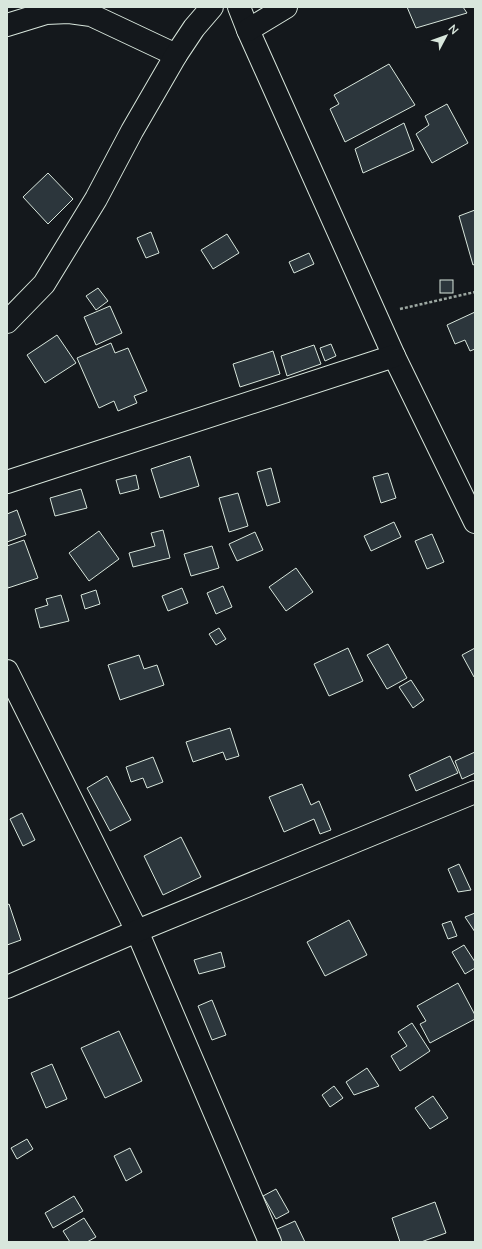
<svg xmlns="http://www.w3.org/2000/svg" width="482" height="1249" font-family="Lato,sans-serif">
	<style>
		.building { fill: #2c363c; stroke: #d8e6dc }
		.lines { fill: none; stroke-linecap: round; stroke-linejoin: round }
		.minor-casing { stroke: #d8e6dc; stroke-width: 24 }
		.path { stroke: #9da8a2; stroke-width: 2.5; stroke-dasharray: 3 2; stroke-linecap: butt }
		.minor { stroke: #14181c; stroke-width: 22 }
	</style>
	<rect width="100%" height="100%" fill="#14181c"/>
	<g class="building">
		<polygon points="407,7 463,7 467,13 416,28"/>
		<polygon points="389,64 415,105 345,142 330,109 339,104 334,95"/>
		<polygon points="447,104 468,143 432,163 416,134 429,125 425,116"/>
		<polygon points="404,123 414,150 363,173 355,149"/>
		<polygon points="48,173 73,199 48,224 23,197"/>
		<polygon points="475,210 475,264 473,265 459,216"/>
		<polygon points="151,232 159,253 146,258 137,238"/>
		<polygon points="227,234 239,253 213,269 201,250"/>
		<polygon points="309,253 314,264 294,273 289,262"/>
		<rect x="440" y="280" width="13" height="13"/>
		<polygon points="98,288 108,301 96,310 86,296"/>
		<polygon points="110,306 122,333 96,345 84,317"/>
		<polygon points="475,312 475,349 470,351 465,340 455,344 447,325"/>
		<polygon points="57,335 76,363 45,383 27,355"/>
		<polygon points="111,343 115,353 128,348 147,391 134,396 137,403 118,411 114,401 99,408 77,358"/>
		<polygon points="331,344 336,356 325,361 320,348"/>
		<polygon points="314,345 321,364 287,376 281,356"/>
		<polygon points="273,351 280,374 240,387 233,364"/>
		<polygon points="190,456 199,486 160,498 151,469"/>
		<polygon points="271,468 280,502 267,506 257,472"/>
		<polygon points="388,473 396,498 381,503 373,477"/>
		<polygon points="136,475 139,489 120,494 116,480"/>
		<polygon points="81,489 87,508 55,516 50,498"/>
		<polygon points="238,493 248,526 229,532 219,498"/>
		<polygon points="17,510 26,535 7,542 7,514"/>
		<polygon points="394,522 401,537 371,551 364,536"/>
		<polygon points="163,530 170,558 133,567 129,553 155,546 151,533"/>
		<polygon points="99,531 119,559 89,581 69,553"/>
		<polygon points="255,532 263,550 237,561 229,544"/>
		<polygon points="432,534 444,562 427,569 415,541"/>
		<polygon points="24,540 38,578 8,588 7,584 7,546"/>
		<polygon points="212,546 219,568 191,576 184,554"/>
		<polygon points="296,568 313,592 286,611 269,587"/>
		<polygon points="223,586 232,607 216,614 207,593"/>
		<polygon points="182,588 188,603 168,611 162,596"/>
		<polygon points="96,590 100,604 85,609 81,595"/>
		<polygon points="61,595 69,621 40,628 35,609 48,605 46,599"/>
		<polygon points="219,628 226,639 216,645 209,634"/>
		<polygon points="388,644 407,678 387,689 367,655"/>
		<polygon points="348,648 363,681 329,696 314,664"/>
		<polygon points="475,648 475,676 474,677 462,655"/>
		<polygon points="139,655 144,669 157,665 164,685 120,700 108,665"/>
		<polygon points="411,680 424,700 413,708 399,687"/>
		<polygon points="230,728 239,756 226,760 223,752 193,762 186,742"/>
		<polygon points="475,752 475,773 462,779 455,761"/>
		<polygon points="450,756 458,773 416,791 409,775"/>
		<polygon points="153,757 163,782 147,788 143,778 131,782 126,767"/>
		<polygon points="107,776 131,820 110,831 87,788"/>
		<polygon points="302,784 311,805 319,801 331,830 320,834 314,819 284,832 269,797"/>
		<polygon points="22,813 35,840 23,846 10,819"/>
		<polygon points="181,837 201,877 163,895 144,856"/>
		<polygon points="459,864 471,890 458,892 448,869"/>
		<polygon points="9,904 21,940 7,945 7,905"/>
		<polygon points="475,913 475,932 465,917"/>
		<polygon points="349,920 367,955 325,976 307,942"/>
		<polygon points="451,921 457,936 448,939 442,924"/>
		<polygon points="464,945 475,962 475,968 465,974 452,952"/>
		<polygon points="221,952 225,967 199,974 194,960"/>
		<polygon points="458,983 475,1015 475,1019 430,1043 420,1024 426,1021 417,1006"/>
		<polygon points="212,1000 226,1035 212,1040 198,1006"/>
		<polygon points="412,1023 430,1051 400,1071 391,1056 407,1046 398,1032"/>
		<polygon points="119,1031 142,1081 105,1098 81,1048"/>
		<polygon points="52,1064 67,1099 46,1108 31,1073"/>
		<polygon points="367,1068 379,1086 354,1095 346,1082"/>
		<polygon points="334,1086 343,1098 330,1107 322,1095"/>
		<polygon points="433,1096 448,1118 430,1129 415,1108"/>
		<polygon points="27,1139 33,1149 17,1159 11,1148"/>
		<polygon points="130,1148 142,1172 126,1181 114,1156"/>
		<polygon points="276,1189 289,1212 276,1219 263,1196"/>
		<polygon points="74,1196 83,1211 53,1228 45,1213"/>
		<polygon points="435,1202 446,1233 421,1242 400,1242 392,1218"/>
		<polygon points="84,1218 96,1237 87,1242 70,1242 63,1231"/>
		<polygon points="295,1221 305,1242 281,1242 275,1230"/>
	</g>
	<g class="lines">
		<g class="minor-casing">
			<g id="minor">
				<polyline points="239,7 248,30 394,356 475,522"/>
				<polyline points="7,25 46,13 69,12 91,15 176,55"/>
				<polyline points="248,30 286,7"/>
				<polyline points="7,322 44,284 96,199 132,131 176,55 194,28 212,7"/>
				<polyline points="7,482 394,356"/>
				<polyline points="7,671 137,931 270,1242"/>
				<polyline points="7,987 137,931 475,792"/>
			</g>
		</g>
		<polyline class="path" points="400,309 475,292"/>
		<use href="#minor" class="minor"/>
	</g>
	<rect width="482" height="1249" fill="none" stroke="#d8e6dc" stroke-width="16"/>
	<g transform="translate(446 36) rotate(49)" stroke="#14181c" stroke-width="3" paint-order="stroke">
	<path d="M0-3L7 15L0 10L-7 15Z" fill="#d8e6dc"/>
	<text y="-6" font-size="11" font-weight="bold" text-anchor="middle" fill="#d8e6dc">N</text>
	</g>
</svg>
